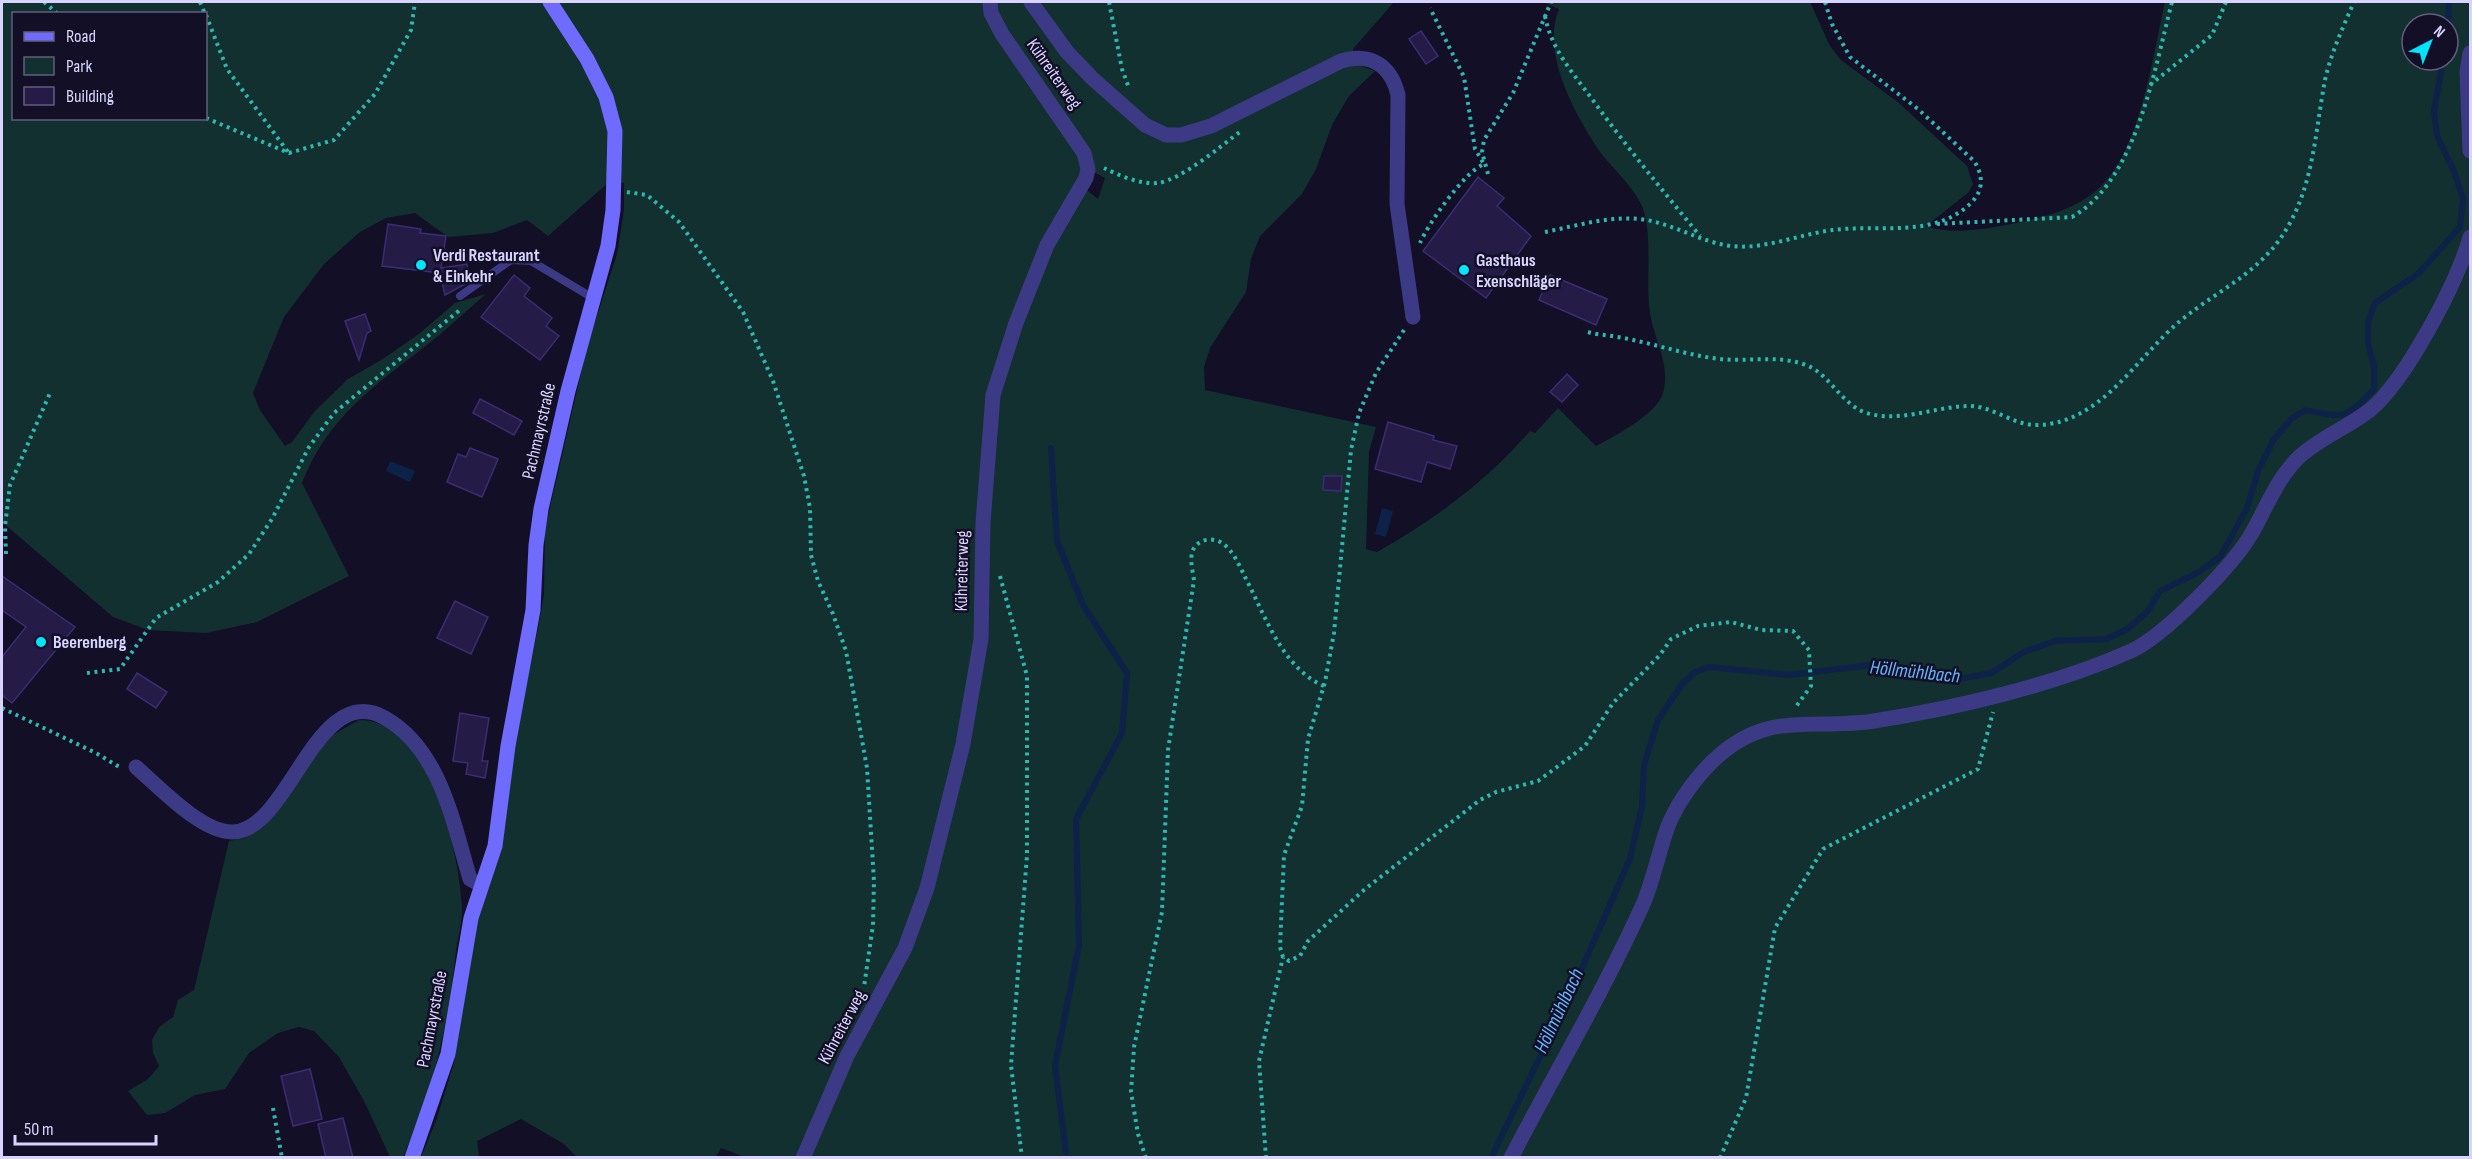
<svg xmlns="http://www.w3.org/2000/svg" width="2472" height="1159" font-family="'Sofia Sans Condensed',sans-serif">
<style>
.green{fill:#12302f;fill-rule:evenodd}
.water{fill:#0c2248}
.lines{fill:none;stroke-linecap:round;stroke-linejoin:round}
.stream{stroke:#0c2248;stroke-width:6}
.building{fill:#241b47;stroke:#3b2d73;stroke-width:1.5}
.path{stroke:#2fb8b0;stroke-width:4;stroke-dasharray:3 4.5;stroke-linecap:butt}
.lane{stroke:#3d3a85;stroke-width:8}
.street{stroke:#3d3a85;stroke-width:15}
.secondary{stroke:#6f6bff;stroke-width:15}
.poi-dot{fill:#00e5ff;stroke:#130f26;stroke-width:2}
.labels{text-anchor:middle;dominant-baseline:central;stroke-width:5;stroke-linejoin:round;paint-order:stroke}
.street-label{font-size:18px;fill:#d9d4ff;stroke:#130f26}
.poi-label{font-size:18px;font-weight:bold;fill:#d9d4ff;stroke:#130f26;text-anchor:start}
.water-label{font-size:20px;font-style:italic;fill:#62b6ff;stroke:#130f26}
</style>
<rect width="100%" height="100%" fill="#130f26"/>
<path class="green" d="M2 2H1394L1353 49 1355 64 1375 71 1349 96 1332 125 1316 169 1302 194 1260 236 1251 259 1246 292 1210 348 1204 367 1205 390 1376 427 1369 452 1366 549 1377 552C1434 520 1487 481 1530 431L1535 433 1558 408 1596 446C1615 436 1657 414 1663 393 1671 364 1654 341 1650 313 1645 282 1654 231 1641 204 1630 182 1609 166 1596 146 1573 110 1541 52 1559 9L1543 2H1810L1830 46 1841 60 1899 103 1967 166 1973 184 1969 192 1926 226C1951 235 1985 229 2011 224 2043 218 2079 209 2102 185 2141 147 2153 54 2165 2H2470V1157L747 1158 721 1148 716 1157 578 1158 564 1144 521 1119 477 1141 479 1157H421L436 1121 454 1063 476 926 540 618 544 594 545 529 587 347 617 254 624 210V183L609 182 548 236 527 220 493 233 448 237 415 213 386 218 360 232 324 264 284 317 253 393 260 410 285 446 292 442 314 412 348 379 383 359 420 333 455 303 486 294C466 311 447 329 427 345 373 387 328 417 302 483L349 576 257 622 206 633 148 630 113 617 2 522ZM14 14H206V118H14ZM2412 24H2448V60H2412ZM1082 166 1105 178 1098 199 1078 183Z
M359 720C392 720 416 749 429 777 447 817 460 865 462 909 462 923 458 937 456 950 449 1022 433 1092 403 1157H390L364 1101 339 1057 314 1031 299 1027 278 1033 249 1053 225 1089 195 1095 165 1113 147 1115 128 1091 148 1079 159 1066 153 1053 152 1040 159 1027 173 1017 178 1000 194 990 229 841 244 838 257 830 329 737Z"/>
<path class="water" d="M390 461 415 471 410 482 386 471Z
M1382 508 1393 511 1386 537 1375 534Z"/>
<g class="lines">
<path class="stream" d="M2448 24 2449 2
M1051 448 1057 541 1083 605 1127 673 1122 733 1076 819 1079 945 1055 1066 1066 1152
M1491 1158 1572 991 1630 859 1642 806 1644 765 1658 720 1682 684 1695 672 1709 667 1789 675 1871 665 1933 678 1959 679 1991 673 2024 652 2055 641 2106 639 2126 630 2147 612 2160 591 2197 573 2220 557 2247 508 2258 471 2274 439 2291 419 2305 410C2345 418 2345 420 2374 389V366L2368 343V322L2375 303 2419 273 2460 227 2463 198 2453 169 2437 136 2434 111 2443 60"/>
</g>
<path class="building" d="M1421 31 1438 56 1426 64 1409 39Z
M1478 177 1504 198 1497 206 1531 236 1486 298 1423 251Z
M388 224 421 229 420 233 446 236 441 268 467 264 469 282 445 295 440 273 382 266Z
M514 275 530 288 524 296 552 318 546 326 559 336 540 360 481 317Z
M1550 275 1607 299 1596 325 1539 300Z
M365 314 371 331 367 333 359 360 345 321Z
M1567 374 1578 385 1562 402 1550 392Z
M480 399 522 421 514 435 473 413Z
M1388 422 1434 436 1433 440 1457 446 1450 469 1427 462 1421 482 1375 469Z
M470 448 498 459 482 497 447 482 458 454 466 457Z
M1324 476H1342L1341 491 1323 490Z
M2 576 75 627 12 703 2 695V657L26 627 2 610Z
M455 601 488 617 471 654 437 638Z
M137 673 167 692 156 708 127 689Z
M460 713 489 718 482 761H488L485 778 466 774 468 763 453 761Z
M310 1069 322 1119 293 1126 281 1076Z
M343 1118 353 1158H326L318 1124Z"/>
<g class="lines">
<path class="path" d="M44 2 58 14
M200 2 205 14
M1109 2 1122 69 1129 88
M206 15 227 69 288 152
M1545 16C1551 49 1573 73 1592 99 1626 146 1663 191 1700 236
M2150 85 2212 35 2226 2
M206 118 289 153 334 140 375 94 411 30 415 2
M1104 168C1118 175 1141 185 1158 183 1181 180 1221 146 1241 131
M1488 174 1482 152 1484 140 1513 93 1551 2
M627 192 647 195 679 222 743 312 773 381 804 476 810 508 811 555 818 581 833 614 846 651 867 768 874 881 873 925 864 987
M1937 224 2072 217C2137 180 2154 70 2172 2
M1545 232C1576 226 1607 216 1639 219 1671 222 1699 242 1731 246 1764 250 1800 234 1833 230 1880 224 1935 239 1972 202 1984 189 1983 175 1974 161L1918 109 1850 57 1832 24 1825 2
M1420 243C1428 224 1465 171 1484 164L1475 149 1464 77 1430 8
M1404 330 1376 373 1359 413 1351 450 1334 633 1325 682 1308 739 1302 806 1284 855 1280 947 1283 957 1289 961 1300 956 1308 941 1365 889 1480 800 1496 792 1538 781 1585 746 1613 703 1660 655 1671 639 1698 626 1731 622 1761 630 1793 631 1809 650 1811 686 1795 708
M1588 332C1598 335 1608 335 1618 337 1653 343 1685 355 1720 359 1747 362 1777 355 1803 364 1828 371 1839 402 1864 412 1896 424 1934 407 1967 406 1992 405 2012 425 2036 425 2100 425 2137 357 2180 321 2222 287 2265 271 2291 221 2314 178 2316 127 2325 80 2331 53 2343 27 2354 2
M6 554 5 526 10 485 50 393
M1000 576 1027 676V855L1011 1065 1022 1158
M87 673 120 669 156 618 218 582 249 554 272 519 309 447 334 413 461 309
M2 708 96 753 121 768
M273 1108 282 1158
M1146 1158 1138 1134 1131 1092 1134 1047 1162 912 1168 750 1194 580C1193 573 1190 561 1192 553 1195 540 1211 536 1222 543 1233 550 1239 565 1245 577 1265 615 1282 668 1324 686
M1266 1158 1259 1061 1283 957
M1720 1158 1746 1098 1775 928 1823 849 1978 769 1993 712"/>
<path class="lane" d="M460 296 511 260 531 261 593 298"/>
<path class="street" d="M1031 2 1067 52 1092 78 1145 125 1166 135H1181L1211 126 1341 61C1370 52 1391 65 1398 95L1397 204 1413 317
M2470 53 2467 72 2470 151
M136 767C159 787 202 833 233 832 290 830 316 679 385 718 440 749 453 822 470 879L481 885
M803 1158 847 1056 905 948 927 888 963 744 981 639 983 523 993 395 1016 323 1047 245 1086 178 1088 169 1084 153 1002 34 991 13 990 2
M1511 1158C1555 1073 1605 989 1644 902 1654 877 1659 851 1668 826 1679 799 1701 770 1723 752 1773 711 1816 730 1874 721 1956 708 2055 685 2131 651 2164 636 2235 564 2253 531 2267 506 2277 479 2298 458 2319 438 2347 428 2370 410 2406 380 2457 283 2470 237"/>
<path class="secondary" d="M412 1158 448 1054 471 918 495 846 508 746 533 610 536 545 541 509 568 391 608 246 613 210 615 131 606 97 587 59 550 2"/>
</g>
<g class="poi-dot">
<circle cx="421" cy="265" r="6"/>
<circle cx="1464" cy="270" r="6"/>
<circle cx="41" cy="642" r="6"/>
</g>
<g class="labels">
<g class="street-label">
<text transform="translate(1054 74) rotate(55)">Kühreiterweg</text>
<text transform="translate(539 431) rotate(-77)">Pachmayrstraße</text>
<text transform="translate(962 571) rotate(-89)">Kühreiterweg</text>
<text transform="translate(432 1019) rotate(-79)">Pachmayrstraße</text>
<text transform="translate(842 1027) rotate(-62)">Kühreiterweg</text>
</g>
<g class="poi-label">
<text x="433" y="255">Verdi Restaurant<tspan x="433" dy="21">&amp; Einkehr</tspan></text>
<text x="1476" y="260">Gasthaus<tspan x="1476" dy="21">Exenschläger</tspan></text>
<text x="53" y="642">Beerenberg</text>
</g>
<g class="water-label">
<text transform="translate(1915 672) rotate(6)">Höllmühlbach</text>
<text transform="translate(1559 1011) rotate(-65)">Höllmühlbach</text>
</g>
</g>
<rect width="2472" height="1159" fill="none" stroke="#d9d4ff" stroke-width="6"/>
<rect x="12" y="12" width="195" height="108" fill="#130f26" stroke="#625e7d" stroke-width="1.5"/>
<rect x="24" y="32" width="30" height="9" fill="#6f6bff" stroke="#625e7d" stroke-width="1.5"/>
<text x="66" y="42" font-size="18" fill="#d9d4ff">Road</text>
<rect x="24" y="57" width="30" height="18" fill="#12302f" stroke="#625e7d" stroke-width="1.5"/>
<text x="66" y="72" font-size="18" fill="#d9d4ff">Park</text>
<rect x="24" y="87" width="30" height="18" fill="#241b47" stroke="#625e7d" stroke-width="1.5"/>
<text x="66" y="102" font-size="18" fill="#d9d4ff">Building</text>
<g transform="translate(2430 42) rotate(42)"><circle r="28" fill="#130f26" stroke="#625e7d" stroke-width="1.5"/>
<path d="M0-4.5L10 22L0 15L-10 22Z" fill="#00e5ff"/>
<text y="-9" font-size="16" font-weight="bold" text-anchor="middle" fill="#d9d4ff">N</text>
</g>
<path d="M15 1135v9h141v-9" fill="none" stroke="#d9d4ff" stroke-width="3"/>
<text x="24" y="1135" font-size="18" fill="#d9d4ff" stroke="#130f26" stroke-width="4.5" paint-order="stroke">50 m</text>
</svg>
